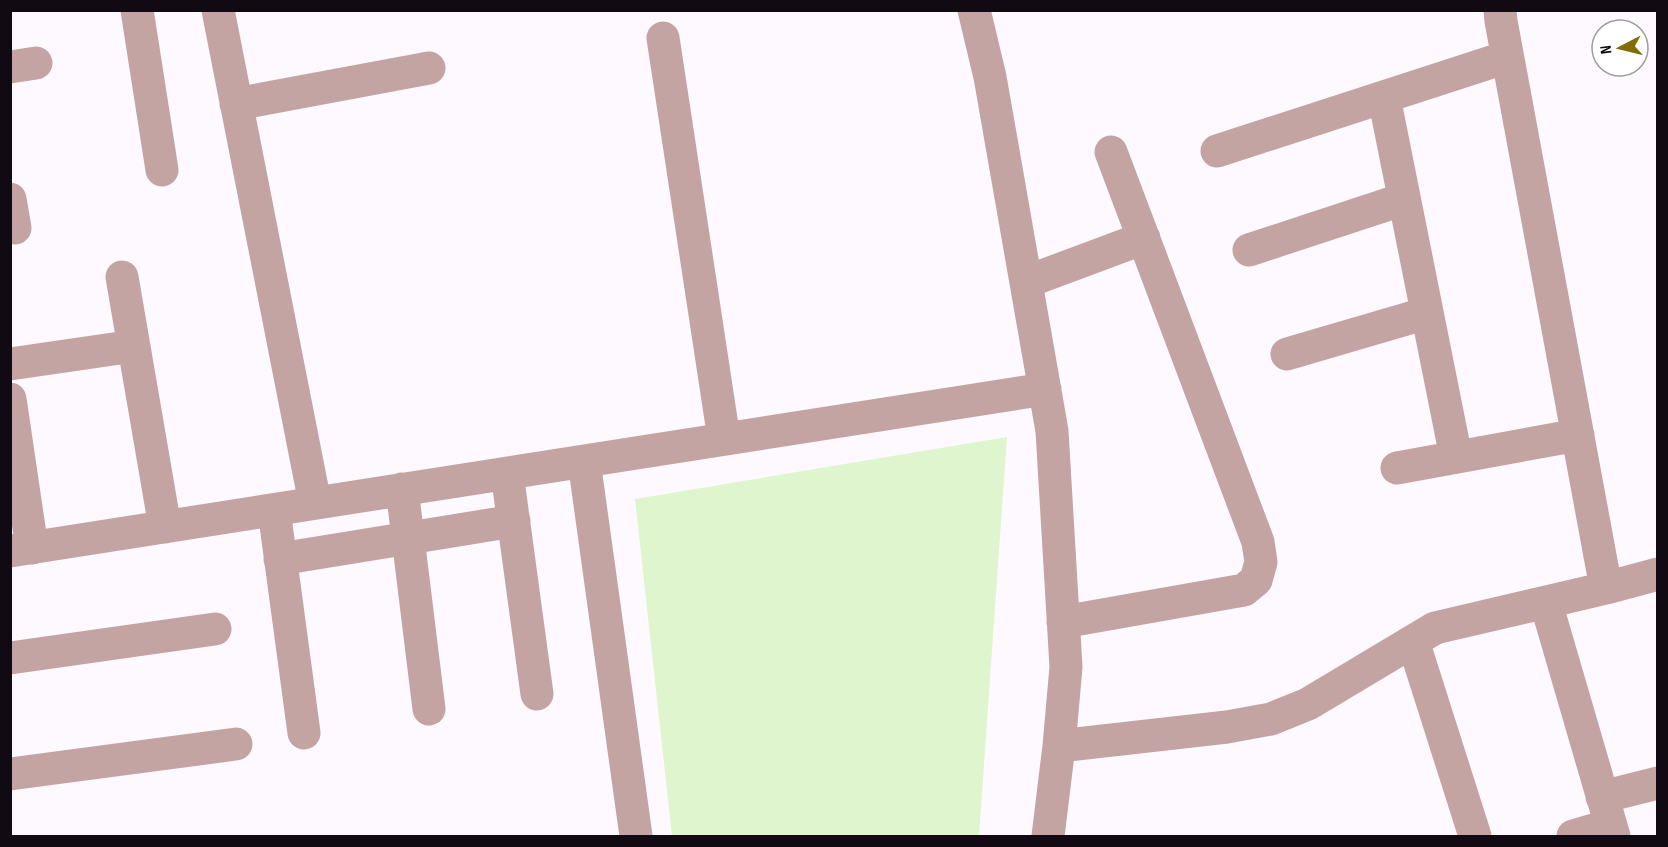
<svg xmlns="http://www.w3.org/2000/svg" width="1668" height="847" font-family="'Sofia Sans Condensed',sans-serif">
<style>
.park{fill:#dff5cd}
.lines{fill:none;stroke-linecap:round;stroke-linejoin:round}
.minor{stroke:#c4a3a3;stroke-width:33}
</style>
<rect width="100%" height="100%" fill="#fef9ff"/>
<path class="park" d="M1007 437 979 836H672L635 499Z"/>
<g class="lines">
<path class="minor" d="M137 10 162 170
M218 10 315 503
M974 10 990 77 1052 431 1066 667 1059 746 1048 836
M1500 10 1501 21 1606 588
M663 38 724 439
M10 67 36 63
M1384 97 1456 457
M236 104 429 68
M1217 151 1507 57
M10 199 15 228
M1249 250 1404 199
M122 277 165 527
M1026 282 1144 238
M1287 354 1427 313
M10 364 134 346
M10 399 32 548
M584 461 636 836
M1397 468 1578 435
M507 473 537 694
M402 489 429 709
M274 510 304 733
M10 551 1045 389
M280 559 514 521
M1546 603 1614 836
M1063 622 1244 590 1256 580 1261 562 1258 542 1111 152
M1413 641 1475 836
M10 658 215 629
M1059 746 1227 727 1271 719 1308 704 1435 628 1606 588 1658 574
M10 774 236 744
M1602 797 1658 783
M1573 836 1610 825"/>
</g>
<rect width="1668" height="847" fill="none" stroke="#110a13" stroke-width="24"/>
<g transform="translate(1620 48) rotate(263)"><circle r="28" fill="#ffffff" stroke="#a09da1" stroke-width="1.5"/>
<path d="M0-4.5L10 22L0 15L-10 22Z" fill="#826c08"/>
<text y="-9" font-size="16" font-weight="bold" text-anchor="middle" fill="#110a13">N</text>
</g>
</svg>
